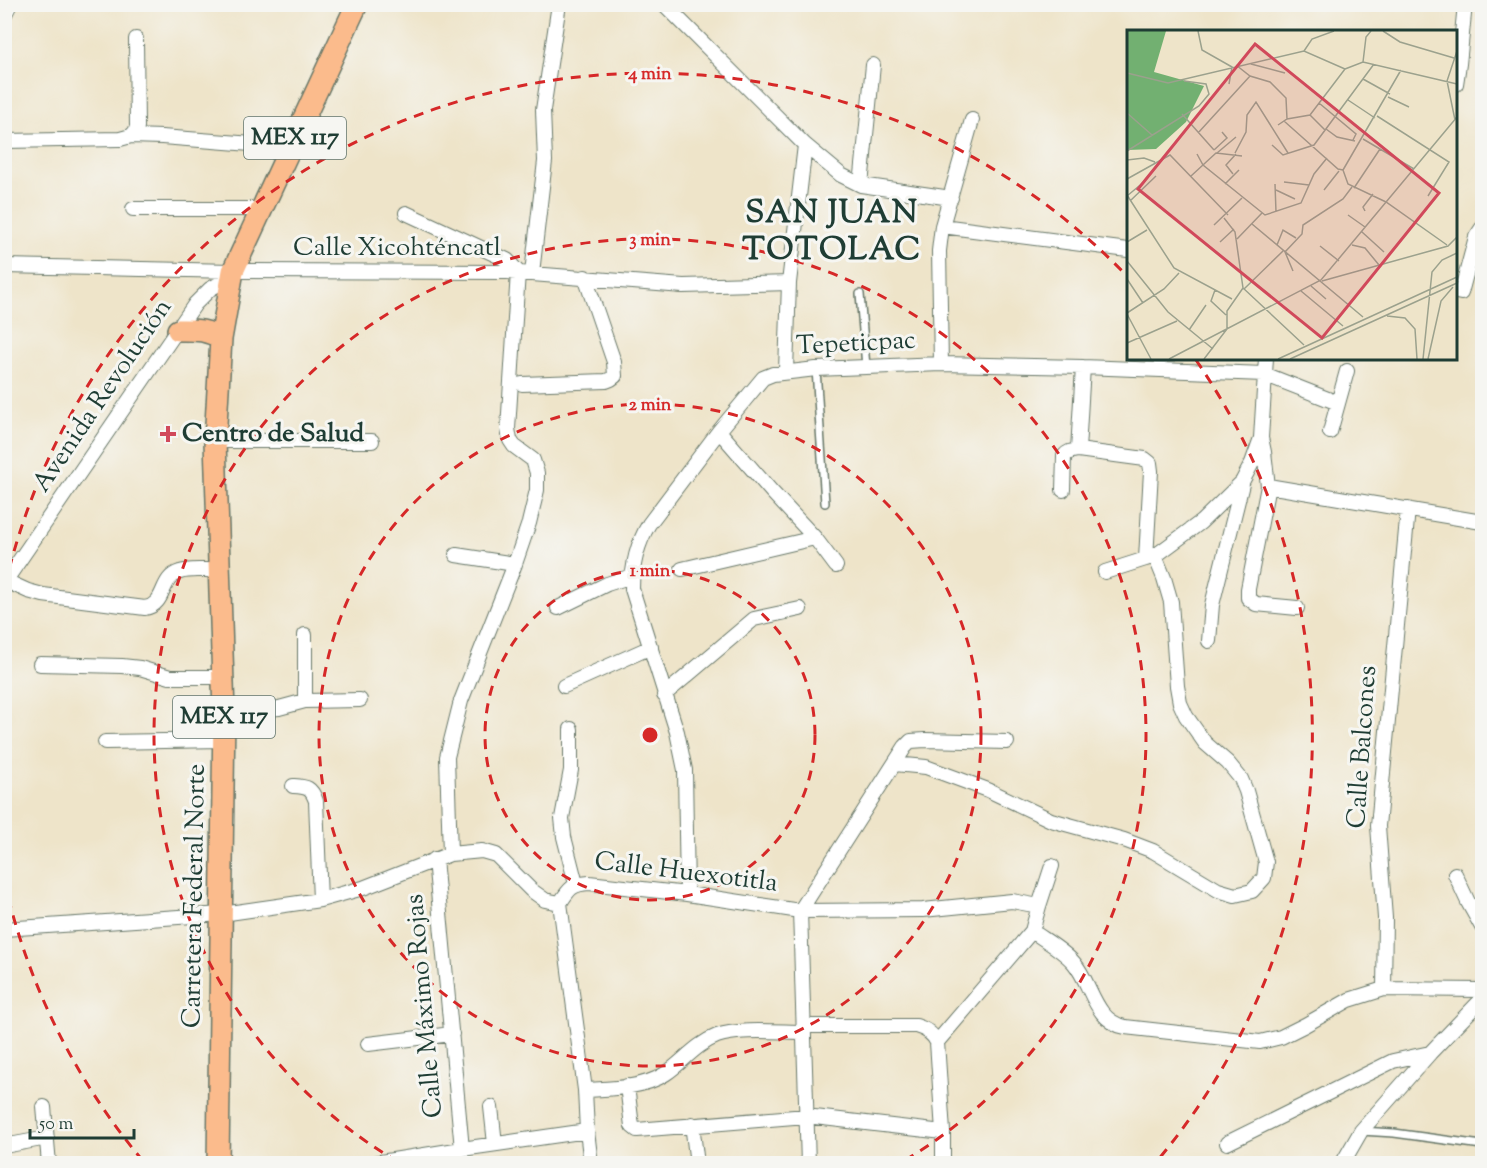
<svg xmlns="http://www.w3.org/2000/svg" width="1487" height="1168" font-family="'Sorts Mill Goudy',serif">
<style>
.lines{fill:none;stroke-linecap:round;stroke-linejoin:round}
.lane-casing{stroke:#677768;stroke-width:10}
.street-casing{stroke:#677768;stroke-width:16}
.primary-casing{stroke:#677768;stroke-width:24}
.lane{stroke:#fff;stroke-width:7}
.street{stroke:#fff;stroke-width:14}
.primary{stroke:#fbbb8c;stroke-width:21}
.ring{fill:none;stroke:#d62828;stroke-width:3;stroke-dasharray:10 8}
.poi-dot{fill:#d1495b;stroke:#f6f6f2;stroke-width:2}
.labels{text-anchor:middle;dominant-baseline:central;stroke-width:6;stroke-linejoin:round;paint-order:stroke}
.shield{fill:#f6f6f2;stroke:#60746d;stroke-width:1.5}
.shield-label{font-size:24px;font-weight:bold;fill:#1f3d34}
.street-label{font-size:26px;fill:#1f3d34;stroke:#f6f6f2}
.poi-label{font-size:26px;font-weight:bold;fill:#1f3d34;stroke:#f6f6f2;text-anchor:start}
.district-label{font-size:32px;font-weight:bold;letter-spacing:1.5px;fill:#1f3d34;stroke:#f6f6f2}
.inset-road{fill:none;stroke:#9ba18d;stroke-width:1.5}
.view{fill:#d1495b;fill-opacity:0.15;stroke:#d1495b;stroke-width:3}
.inset-edge{fill:none;stroke:#1f3d34;stroke-width:3}
.centre{fill:#d62828;stroke:#f6f6f2;stroke-width:3}
.ring-label{font-size:18px;text-anchor:middle;font-weight:bold;fill:#d62828;stroke:#f6f6f2;stroke-width:6;stroke-linejoin:round;paint-order:stroke}
</style>
<rect width="100%" height="100%" fill="#f6f6f2"/>
<filter id="ink" filterUnits="userSpaceOnUse"><feTurbulence type="fractalNoise" baseFrequency=".0167" numOctaves="2"/><feDisplacementMap in="SourceGraphic" scale="12" xChannelSelector="R" yChannelSelector="G"/><feConvolveMatrix kernelMatrix="1 2 1 2 8 2 1 2 1" color-interpolation-filters="sRGB"/></filter>
<filter id="wash" filterUnits="userSpaceOnUse"><feTurbulence type="fractalNoise" baseFrequency=".008" numOctaves="4" result="noise"/><feDisplacementMap in="SourceGraphic" scale="24" xChannelSelector="R" yChannelSelector="G"/><feGaussianBlur stdDeviation="1.35" result="paint"/><feColorMatrix in="noise" values="0 0 0 0 0 0 0 0 0 0 0 0 0 0 0 0 0 1.4 0 .05"/><feComposite in="paint" operator="in"/></filter>
<g filter="url(#wash)">
<rect width="100%" height="100%" fill="#eee4c9"/>
</g>
<g filter="url(#ink)">
<g class="lines">
<defs>
<path id="lane" d="M860 294 866 367
M816 369 825 503
M1361 1131 1394 1133 1482 1145"/>
<path id="street" d="M664 4 805 145 841 175 861 185 951 198
M4 16 10 4
M1456 84 1459 64 1465 4
M131 136 135 132 137 127 136 39
M4 141 120 139 131 136 162 137 290 147
M861 185 873 65
M133 209H261
M406 213 507 260 518 272 508 429 510 440 514 446 533 460 537 473V490L529 523 515 564 461 701 447 757 450 854
M942 226 1128 250
M4 266 233 271 507 272 683 286 789 283
M532 273 545 161 543 110 559 4
M1456 292 1461 293 1476 237 1482 228
M941 364 939 251 942 226 972 120
M786 371 789 283 805 145
M522 384 606 381 611 379 615 376 614 362 585 277
M719 431 772 492 815 538 836 566
M1330 432 1347 371
M1261 438 1264 452 1268 486 1248 589V598L1256 604 1297 608
M215 441H372
M1078 450 1083 367
M1268 486 1482 522
M1063 490 1064 456C1068 451 1072 451 1078 450L1145 459 1150 463 1151 471 1146 559
M456 555 515 564
M682 569 815 538
M1105 572 1155 556 1201 522 1242 482 1252 463 1261 438 1266 358
M6 581 28 591 43 595 145 608C167 604 159 578 180 572 190 568 208 571 219 570
M4 583 195 304 210 289 231 277
M558 608 607 584 632 576
M1209 641 1212 605 1242 484
M40 664 122 666 140 668 170 677H223
M564 686 651 647
M664 695 754 619 800 609
M305 701V635
M224 713 279 708 305 701 360 700
M571 729V770L562 818 564 837 576 884
M105 742 224 740
M895 764 926 767 988 790 1051 820 1124 840 1153 851 1218 890 1235 895 1252 891 1264 878 1266 862 1246 791 1241 779 1228 763 1205 743 1186 716 1180 703 1177 686 1171 602 1164 578 1155 556
M293 786C307 787 311 787 316 801L320 900
M435 859 462 1149
M1455 874 1468 902 1482 927
M687 894 685 770 677 732 632 589C632 566 637 544 649 524L719 431 763 378 773 374 816 369 941 364 1083 367 1264 374 1338 403
M560 903C569 889 572 884 589 883L687 894 800 911 923 910 1012 901 1039 906
M560 903 585 1090 587 1131 591 1164
M4 929 222 914 320 900 363 888 450 854 482 851 496 855 531 890 545 900 560 903
M1032 931C1046 941 1063 950 1074 963 1092 984 1094 1021 1125 1027L1260 1042 1281 1037 1305 1025 1349 1000 1384 989 1482 990
M1384 989 1385 918 1378 826 1408 509
M804 1026H916C926 1029 932 1033 937 1042
M368 1044 452 1034
M627 1086 632 1126 637 1130 806 1116 943 1132
M585 1090C609 1089 644 1088 665 1074 683 1062 696 1044 717 1036 738 1028 780 1032 804 1032
M44 1107 49 1164
M491 1107 495 1144
M692 1124 697 1164
M1227 1143 1393 1061 1430 1053
M4 1146 47 1138
M368 1164 462 1149 587 1131
M808 1164 800 911 905 747 911 741 925 740 1007 742
M943 1164V1132L937 1042 1032 931 1039 906 1052 866
M1342 1164 1361 1131 1430 1053 1482 999"/>
<path id="primary" d="M178 330C195 330 207 329 221 339
M218 1164 224 713 215 441 221 339 233 271 357 4"/>
</defs>
<use href="#lane" class="lane-casing"/>
<use href="#street" class="street-casing"/>
<use href="#primary" class="primary-casing"/>
<use href="#lane" class="lane"/>
<use href="#street" class="street"/>
<use href="#primary" class="primary"/>
</g>
</g>
<g class="ring">
<circle cx="650" cy="735" r="165"/>
<circle cx="650" cy="735" r="331"/>
<path d="M398 1162A496 496 0 1 1 902 1162"/>
<path d="M143 1161A662 662 0 0 1 5 884M5 586A662 662 0 0 1 1126 275M1196 360A662 662 0 0 1 1157 1161"/>
</g>
<path class="poi-dot" d="M165 425h6v6h6v6h-6v6h-6v-6h-6v-6h6z"/>
<g class="labels">
<g class="shield">
<rect x="244" y="117" width="102" height="42" rx="4.5"/>
<rect x="173" y="696" width="102" height="42" rx="4.5"/>
</g>
<g class="shield-label">
<text x="295" y="138">MEX 117</text>
<text x="224" y="717">MEX 117</text>
</g>
<g class="street-label">
<text x="397" y="248">Calle Xicohténcatl</text>
<text transform="translate(856 344) rotate(-3)">Tepeticpac</text>
<text transform="translate(103 396) rotate(-56)">Avenida Revolución</text>
<text transform="translate(1363 747) rotate(-86)">Calle Balcones</text>
<text transform="translate(686 873) rotate(7)">Calle Huexotitla</text>
<text transform="translate(195 896) rotate(-89)">Carretera Federal Norte</text>
<text transform="translate(425 1006) rotate(-95)">Calle Máximo Rojas</text>
</g>
<g class="poi-label">
<text x="182" y="434">Centro de Salud</text>
</g>
<g class="district-label">
<text x="832" y="214">SAN JUAN<tspan x="832" dy="37">TOTOLAC</tspan></text>
</g>
</g>
<g transform="translate(1127 30)">
<rect width="330" height="330" fill="#eee4c9"/>
<path d="M0 1H39L27 42 77 56 59 92 29 119 0 120Z" fill="#72b071"/>
<path class="inset-road" d="M71 1 75 20 105 37 102 54M256 1 273 12 327 28M177 21 185 9 207 1M236 32 239 7 244 1M124 34 158 43M109 35 123 46 143 52 159 68 160 89M218 39 236 32 330 54M0 43 41 53 177 21 218 39M236 49 263 64M261 67 282 77M221 70 248 88M192 73 229 104 226 110M0 83 25 105M55 84 87 120M183 85 198 100M250 86 322 132 301 166M328 90 320 51 330 21M157 91 211 139 216 140M151 95 160 89 183 85 218 39M199 99 210 107 228 111M71 103 123 46M236 109 287 139M145 115 156 125 187 115 247 34M87 120 100 108 95 102M0 121 72 76 82 64 79 54 57 51M90 123 109 107M108 123 119 102 120 85 129 72 161 123M70 124 76 135 138 185 174 173 187 144 200 128M0 130 17 128 28 132M216 140 221 154 259 172 320 215M216 140 274 40M106 144 99 135 109 124M64 146 89 123 115 126M0 149 43 125 101 185M157 152 182 155M98 154 112 140M148 154 149 182M227 158 253 119M149 160 168 169M197 160 212 141M0 165 47 238 105 269M0 166 18 151M3 171 29 146M238 181 236 177 246 164M221 185 238 197M97 188 108 202 116 258 177 315M125 194 236 287M87 195 115 168M235 202 257 222M110 209 135 183M0 212 20 200M93 212 107 199M150 215 156 200 169 208M225 215 238 218 252 235M193 216 212 231M0 231 41 282 86 319M166 241 158 222 175 204 176 195 216 169 225 157M0 249 16 273M195 251 321 216 330 207M184 256 199 269M117 259 156 221M88 260 84 271 99 285M174 261 216 296M0 283 37 259 52 243M0 284 24 329M260 286 278 288 288 299 290 329M62 300 79 275M0 313 50 291M42 329 194 250 330 87M77 329 100 299V281L116 258M151 329 330 247M163 329 330 253M296 329 305 242 315 230 330 223M301 329 314 271 326 257"/>
<path class="view" d="M128 14 312 163 195 308 11 159Z"/>
<rect width="330" height="330" class="inset-edge"/>
</g>
<circle cx="650" cy="735" r="9" class="centre"/>
<g class="ring-label">
<text x="650" y="79">4 min</text>
<text x="650" y="245">3 min</text>
<text x="650" y="410">2 min</text>
<text x="650" y="576">1 min</text>
</g>
<rect width="1487" height="1168" fill="none" stroke="#f6f6f2" stroke-width="24"/>
<path d="M30 1129v9h104v-9" fill="none" stroke="#1f3d34" stroke-width="3"/>
<text x="39" y="1129" font-size="18" fill="#1f3d34" stroke="#f6f6f2" stroke-width="4.5" paint-order="stroke">50 m</text>
</svg>
